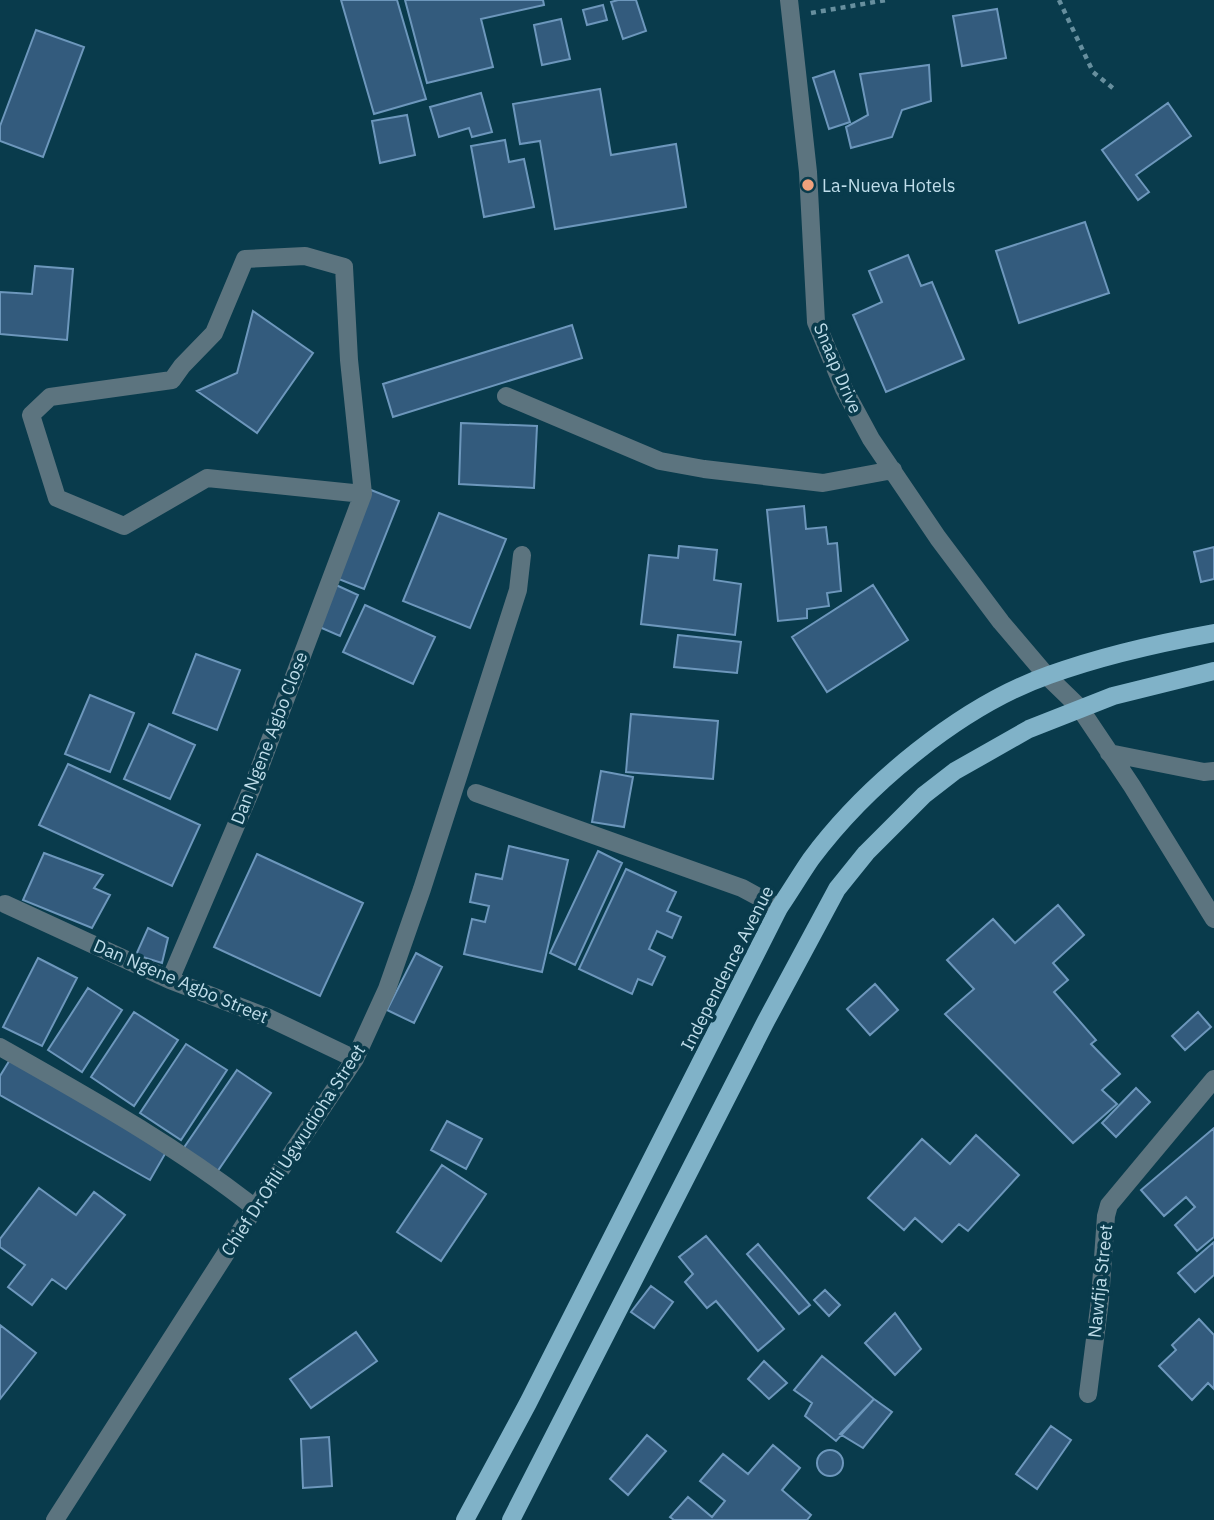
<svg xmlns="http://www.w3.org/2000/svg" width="1214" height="1520" font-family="'IBM Plex Sans',sans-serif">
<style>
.building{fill:#335b7d;stroke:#6d97bc;stroke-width:2}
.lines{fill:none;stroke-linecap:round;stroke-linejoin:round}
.path{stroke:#678f9e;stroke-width:4.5;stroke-dasharray:5 5;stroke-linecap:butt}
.minor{stroke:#5c747f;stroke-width:18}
.major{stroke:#80b2c8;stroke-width:18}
.poi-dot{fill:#f1a17c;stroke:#093b4c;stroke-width:2.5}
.labels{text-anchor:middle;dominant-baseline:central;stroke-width:7;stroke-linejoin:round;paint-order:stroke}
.poi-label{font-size:18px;fill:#bfddea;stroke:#093b4c;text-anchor:start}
.street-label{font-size:18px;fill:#bfddea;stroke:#093b4c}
</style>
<rect width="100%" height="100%" fill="#093b4c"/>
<path class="building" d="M341 0H397L426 99 374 114Z
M405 0H543L544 5 481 19 493 67 427 83Z
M618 0H636L646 31 623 39 611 2Z
M603 5 607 20 587 25 583 10Z
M997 9 1006 58 962 66 953 16Z
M561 19 570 59 542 65 534 25Z
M36 30 84 47 43 157 0 141V126Z
M929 65 931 101 902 110 892 137 851 148 846 127 868 115 860 74Z
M834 71 850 122 829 129 813 78Z
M600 89 611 155 676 144 686 207 555 229 540 141 520 144 513 104Z
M481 93 492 132 472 137 469 128 439 137 430 107Z
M1168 103 1191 136 1136 175 1149 192 1138 200 1102 150Z
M407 115 415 155 380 163 372 121Z
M505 140 509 162 524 159 534 207 484 217 471 146Z
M1085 222 1109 293 1019 323 996 251Z
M908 255 921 286 932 282 964 359 886 392 853 315 882 302 869 271Z
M35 266 73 269 67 340 0 334V292L32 294Z
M253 311 313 353 257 433 197 391 237 373Z
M572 325 582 358 393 417 383 384Z
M461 423 537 426 534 488 459 484Z
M371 490 399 501 364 589 336 578Z
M804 506 806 529 826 527 828 544 837 543 841 591 827 593 829 606 807 609V618L778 621 767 510Z
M439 513 506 539 470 628 403 601Z
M679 546 717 550 714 580 741 584 735 635 641 624 649 555 678 558Z
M1214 547V579L1201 582 1194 552Z
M336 585 358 595 340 636 317 626Z
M873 585 908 640 827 692 792 637Z
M365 605 435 637 413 684 343 652Z
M678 635 741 642 737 673 674 667Z
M196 654 240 670 217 730 173 713Z
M90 695 134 713 110 772 65 754Z
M631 714 718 721 713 779 626 772Z
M149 724 195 745 170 799 124 779Z
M68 764 200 825 172 886 39 825Z
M601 771 633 777 624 827 592 822Z
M509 846 568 860 542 972 464 954 472 919 485 922 489 906 470 902 476 874 502 879Z
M598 851 622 863 575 965 550 953Z
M44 853 103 875 94 888 110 895 92 928 23 900Z
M257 854 363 903 320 996 214 947Z
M626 869 676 892 667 911 681 917 672 938 657 931 649 949 665 957 652 985 638 979 632 994 579 969Z
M1058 905 1084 935 1053 963 1068 980 1054 992 1096 1040 1091 1044 1120 1074 1102 1090 1117 1104 1073 1143 945 1014 974 989 947 960 993 919 1015 943Z
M148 928 168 938 162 963 136 955Z
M416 953 442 967 414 1023 387 1010Z
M38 958 77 978 42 1046 3 1027Z
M875 984 898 1010 870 1035 847 1009Z
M88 988 122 1010 82 1072 48 1050Z
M134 1012 178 1040 134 1106 91 1077Z
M1198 1012 1211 1027 1185 1050 1172 1036Z
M186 1044 227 1070 181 1140 140 1113Z
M11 1058 169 1147 150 1180 0 1095V1076Z
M237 1070 271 1093 217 1172 183 1149Z
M1136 1088 1150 1102 1116 1137 1102 1123Z
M447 1121 482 1139 466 1169 431 1150Z
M1214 1128V1237L1197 1251 1175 1225 1195 1207 1186 1197 1164 1216 1141 1190Z
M976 1135 1019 1175 968 1231 959 1224 942 1242 915 1218 904 1230 868 1198 922 1139 950 1164Z
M442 1165 486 1194 441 1261 397 1232Z
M39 1188 76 1215 94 1192 125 1215 66 1289 52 1279 32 1305 8 1287 25 1265 0 1247V1239Z
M706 1236 784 1329 758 1351 716 1301 707 1308 685 1282 693 1274 679 1257Z
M1214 1242V1275L1195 1292 1178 1273Z
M758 1244 810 1305 799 1314 747 1254Z
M651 1286 673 1302 654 1328 631 1312Z
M825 1290 840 1305 829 1316 814 1300Z
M895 1313 921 1349 895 1375 865 1343Z
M1199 1319 1214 1335V1389L1208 1383 1192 1400 1159 1366 1176 1350 1172 1345Z
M0 1325 36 1353 0 1399Z
M356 1332 377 1361 311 1408 290 1379Z
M822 1356 874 1399 836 1441 805 1416 812 1403 794 1390Z
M764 1361 787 1383 769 1399 748 1379Z
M874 1399 892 1412 863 1448 840 1434Z
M1051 1426 1071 1440 1037 1489 1016 1474Z
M647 1435 666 1451 628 1495 610 1479Z
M329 1437 332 1486 303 1488 301 1439Z
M773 1445 800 1468 782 1490 811 1515 807 1520H674L670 1517 688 1497 712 1517 725 1501 700 1481 723 1454 748 1474Z
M817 1463a13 13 0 1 1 26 0a13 13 0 1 1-26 0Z"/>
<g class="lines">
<path class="path" d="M1059 0 1093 72 1114 89
M811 13 886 0"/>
<path class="minor" d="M789 0 808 172 816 322 844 389 871 439 938 538 1001 622 1047 676 1079 707 1132 786 1214 919
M506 396 660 461 704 469 823 483 893 470
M1109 753 1204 772 1214 771
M476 793 742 888 779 908
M5 904 170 980 269 1018 355 1059
M170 980 252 788 363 494 349 360 344 267 305 256 245 259 214 333 182 366 172 380 50 397 31 415 57 498 124 526 207 478 363 494
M0 1047C88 1097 175 1145 255 1208
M1088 1394 1100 1300 1106 1216 1109 1205 1214 1079
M55 1520 255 1208 355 1059 387 989 422 889 518 590 522 555"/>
<path class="major" d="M465 1520 528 1403 779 908C790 892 800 875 811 859 866 785 961 706 1049 675 1101 656 1159 643 1214 633
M511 1520 766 1021 837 889 866 853 924 795 955 771 1029 729 1113 696 1214 671"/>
</g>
<circle class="poi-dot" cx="808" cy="185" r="7"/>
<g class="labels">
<g class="poi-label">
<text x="822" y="185">La-Nueva Hotels</text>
</g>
<g class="street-label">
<text transform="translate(838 368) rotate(67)">Snaap Drive</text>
<text transform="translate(269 738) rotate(-69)">Dan Ngene Agbo Close</text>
<text transform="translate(727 968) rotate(-63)">Independence Avenue</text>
<text transform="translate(181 981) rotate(23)">Dan Ngene Agbo Street</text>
<text transform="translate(293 1150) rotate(-57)">Chief Dr.Ofili Ugwudioha Street</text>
<text transform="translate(1100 1281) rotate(-84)">Nawfija Street</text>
</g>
</g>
</svg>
